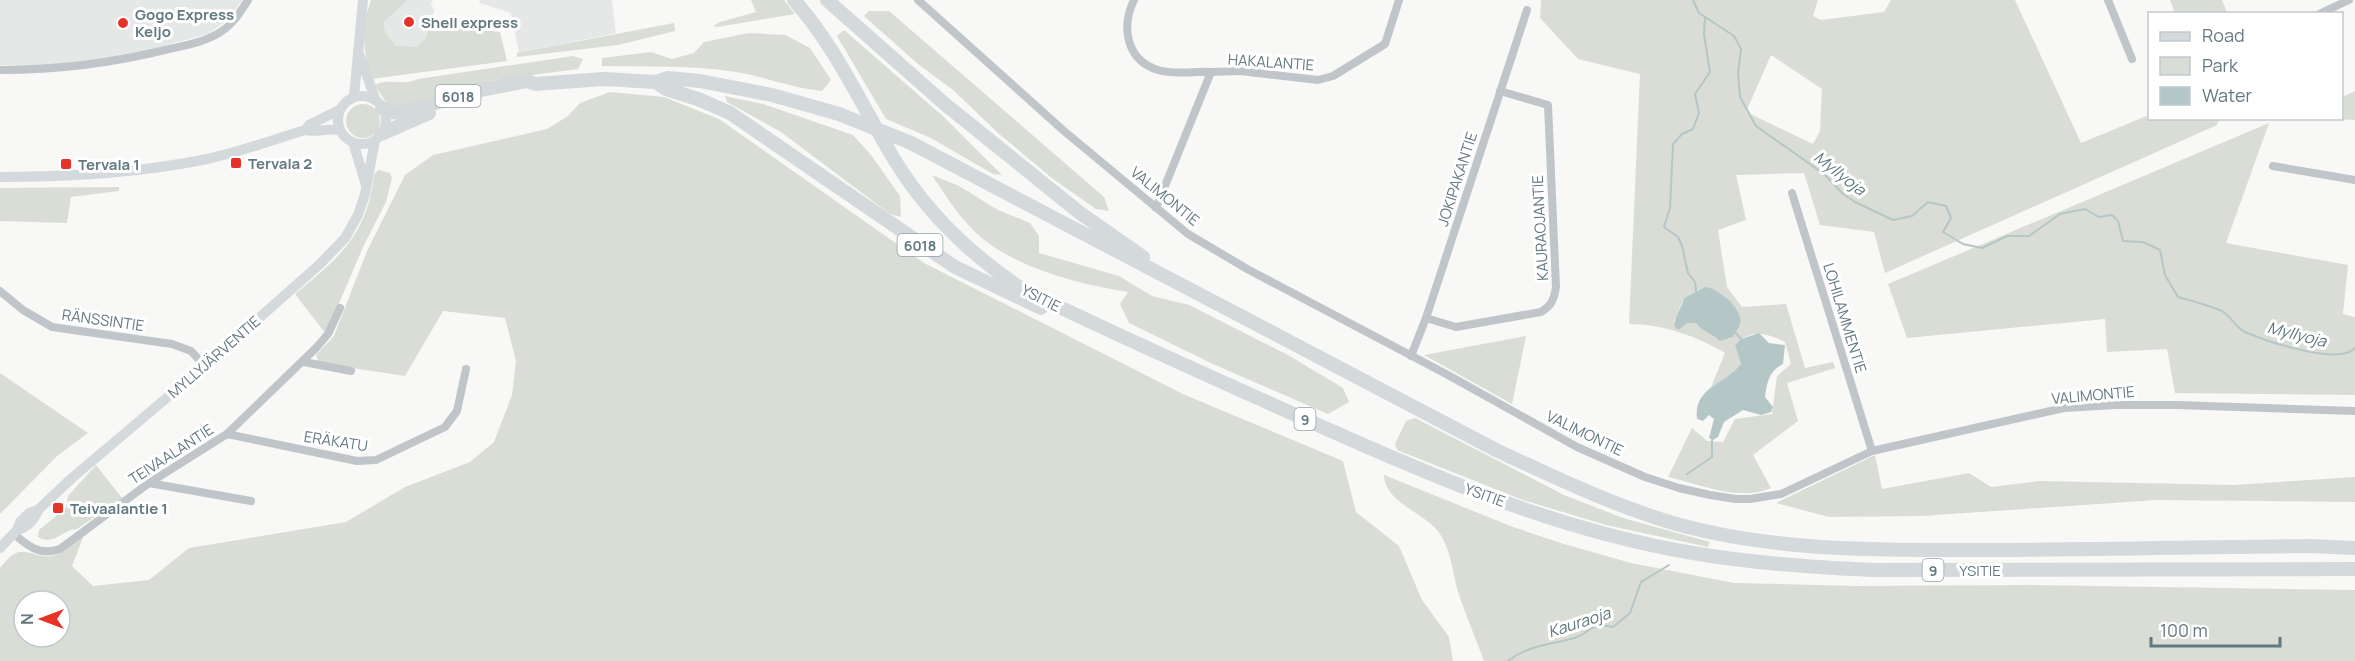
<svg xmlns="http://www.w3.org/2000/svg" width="2355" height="661" font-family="Manrope,sans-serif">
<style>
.built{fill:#e6e8e7}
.green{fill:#d9ddd5;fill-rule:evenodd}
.water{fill:#b5c6c7}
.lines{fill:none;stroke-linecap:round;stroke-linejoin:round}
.stream{stroke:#b5c6c7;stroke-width:2}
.street{stroke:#bfc5c8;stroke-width:8}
.secondary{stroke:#d4d9dc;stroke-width:10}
.highway{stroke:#d4d9dc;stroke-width:14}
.poi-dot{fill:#e63328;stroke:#fff;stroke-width:2}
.labels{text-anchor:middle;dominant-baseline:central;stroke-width:6;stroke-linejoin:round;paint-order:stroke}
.shield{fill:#fff;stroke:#92a1a7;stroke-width:1.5}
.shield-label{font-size:14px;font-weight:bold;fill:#637981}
.poi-label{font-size:15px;font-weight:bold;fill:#637981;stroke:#fff;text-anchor:start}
.street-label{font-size:15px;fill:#637981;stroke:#fff}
.water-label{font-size:16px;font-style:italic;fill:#5e787c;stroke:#fff}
</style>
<rect width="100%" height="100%" fill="#f8f8f6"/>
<path class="built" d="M0 0H242L229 19 208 34 136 53 89 61 37 66 0 65Z
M408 0H433L431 4 434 11 432 25 426 38 416 47 407 48 396 46 390 40 385 32 384 22Z
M479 0H612L616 33 519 53 511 13 480 3Z"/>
<path class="green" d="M371 0H408L384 22 385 32 396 46 416 47 426 38 433 19 454 27 500 32 507 61 371 79C363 52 361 27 371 0Z
M751 0H784L795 14 717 27 713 26 720 22 756 12Z
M1541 0H1818L1813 16 1821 20 1884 12 1891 0H2015L2081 143 2149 115 2150 118 2219 119 2217 125 1885 273 1874 232 1820 225 1804 173 1736 175 1746 220 1718 230 1727 287 1742 307 1786 304 1805 368 1833 362 1835 368 1787 383 1798 421 1753 455 1771 488C1739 502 1700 484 1668 477L1692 428 1707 441 1723 442 1735 419 1772 414 1777 376 1791 364 1785 342C1767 333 1751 328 1735 345L1741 364 1734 374 1711 387 1725 353C1696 336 1663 324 1629 324L1640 74 1578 59 1540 18ZM1771 55 1822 89 1820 131 1813 144 1746 112ZM1705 287 1740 324 1732 338 1720 340C1713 333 1702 332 1696 323H1688L1678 330 1674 321 1684 298Z
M2170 0H2222L2227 13H2175Z
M869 11H889L1104 197 1109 211 1096 209 1053 179 998 133 953 90 918 64 864 16Z
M674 23 675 31 618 45 517 57V53Z
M844 30 945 118 1002 175 993 174 931 138 886 119 837 36Z
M749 33 785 35 810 48 831 80 822 91C792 88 765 77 736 72 692 65 646 67 602 66V58L651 52 672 59 694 53 704 42Z
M573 56 583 59 578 69 495 80 400 109 387 104 375 85C389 78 404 86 418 79Z
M2355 91V120L2333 119 2342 118V97Z
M610 92 664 97 719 119 924 263 1185 395 1343 461 1356 512 1399 546 1422 600 1449 637 1453 661H0V568C4 563 9 557 14 554 25 547 39 559 52 556 65 553 74 543 84 535L72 566 93 586 149 580 189 548 346 522 405 487 470 462 494 442 512 395 516 361 505 318 443 311 405 376 319 363 316 355 334 336 367 251 405 175 433 155 547 129 568 116 580 103ZM24 601H60V637H24Z
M725 96 763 104 853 135 871 155 900 196 901 217 890 214 781 132 727 102Z
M346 121a17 17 0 1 1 34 0a17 17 0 1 1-34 0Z
M2269 123 2226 243 2348 265 2343 314 2355 317V395L2175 393 2167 349 2107 352 2105 319 1907 338 1888 284Z
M378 170 390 173 392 178 386 202 363 247 326 334 295 294C340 257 367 235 374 175Z
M932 175 959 186 998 210 1030 223 1039 236V253L1119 276 1152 296 1189 305 1288 355 1343 388 1349 402 1328 414 1213 364 1129 323 1120 304 1128 292C1078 284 1011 267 974 231 958 215 944 194 932 175Z
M119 187V191L71 197 67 223 0 221V188Z
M1526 336 1512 404 1424 355Z
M0 373 88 433 57 456 0 514Z
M1415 418 1564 495 1623 518 1710 542 1708 547 1606 525 1523 500 1397 450 1395 444 1406 421Z
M1875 455 1882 489 1969 473 1991 487 2039 481 2233 485 2355 477V502L2157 500 1922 516 1829 517 1776 503Z
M96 465 122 498 77 529C63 529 53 547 38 537L39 530 66 508 68 496Z
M1384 475 1513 527 1564 544 1631 563 1734 583 1857 586 2032 585 2355 590V661H1484C1476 639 1467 618 1459 595 1452 573 1452 549 1437 530 1422 512 1384 501 1384 475Z"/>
<path class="water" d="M1705 287C1718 288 1744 309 1740 324 1739 328 1735 333 1733 337L1720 341C1712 333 1702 332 1696 323H1688L1678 330 1675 327C1673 316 1682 309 1684 298Z
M1759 333 1769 343 1785 345 1783 364C1769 371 1767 382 1765 397L1773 407 1771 412 1761 415 1743 410 1724 422 1718 437 1713 440 1709 438 1714 419 1709 415 1703 421 1697 419C1693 387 1726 384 1741 364L1735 345 1741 339Z"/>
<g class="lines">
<path class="stream" d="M1693 0 1699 13 1734 36 1741 49 1738 73 1740 97 1756 126 1824 174 1843 194 1855 202 1893 220 1912 216 1928 202 1946 206 1951 218 1943 232 1963 244 1982 248 2007 236H2029L2060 214 2085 209 2099 217 2112 215 2118 221 2123 241 2143 242 2160 250 2165 275 2178 297C2192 301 2208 305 2222 311 2231 316 2236 328 2245 332 2266 341 2339 366 2355 348
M1696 291 1695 282 1688 273 1682 246 1678 237 1664 227 1670 208 1673 144 1682 134 1693 129 1699 113 1695 94 1710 72 1704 34 1705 18
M1735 332 1741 339
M1687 474 1712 457V440
M1508 661C1528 645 1550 645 1574 638 1591 633 1591 621 1613 627L1630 613 1641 582 1669 565"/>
<path class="street" d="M918 0 1064 131 1188 234 1249 270 1448 375 1577 447 1645 477 1679 488 1710 495 1736 499H1750L1781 494 1872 451 2064 408 2116 405H2177L2355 411
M1134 0C1121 27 1126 60 1158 70 1174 75 1195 71 1211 72
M2108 0 2132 59
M2319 14 2349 0
M0 70C58 70 113 63 169 49 187 45 206 42 222 31 233 24 241 11 248 0
M2273 166 2355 180
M1792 193 1872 451
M1156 208 1211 72 1240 71 1318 80 1333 76 1385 44 1399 0
M0 291 23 310 52 327 172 344 191 351 205 366
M1426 318 1456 327 1541 312C1551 306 1554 300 1556 287L1548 105 1500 91
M1411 356 1426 318 1527 10
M304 362 351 371
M227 434 357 461 376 460 445 427 457 411 466 369
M149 483 251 501
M14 534C29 547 40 556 60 549L149 483 227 434 316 348 328 334 340 308"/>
<path class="secondary" d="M358 51 376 101
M338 120a24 24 0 1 1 48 0a24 24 0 1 1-48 0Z
M354 97 363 0
M305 130 309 125 341 109
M353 142 366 185
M0 177C70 177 139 173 207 159 240 152 272 140 305 130 315 133 328 128 340 130
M17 530C28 527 34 521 38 510
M0 548 17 530 20 522 29 513 38 510 72 478 215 357 320 264 345 238 358 215 365 194 375 140"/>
<path class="highway" d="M794 0C836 47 862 106 894 159 926 212 971 255 1022 289 1116 335 1211 377 1307 420 1429 475 1554 529 1687 552 1749 563 1811 567 1873 570L2355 569
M827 0 946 105 1080 213 1143 257
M656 82 666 89 698 99 730 113 955 267 1041 308
M382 108 391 112 402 113 471 92 527 81 535 84 604 79 656 82 668 78 700 81 772 95 839 114 911 143 1496 450C1556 478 1616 507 1680 525 1776 551 1876 550 1974 550 2086 550 2198 547 2310 546L2355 548
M381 134 429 113"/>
</g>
<g class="poi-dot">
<circle cx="409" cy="22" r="6"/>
<circle cx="123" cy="23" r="6"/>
<rect x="230" y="157" width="12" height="12" rx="3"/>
<rect x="60" y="158" width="12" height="12" rx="3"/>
<rect x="52" y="502" width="12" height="12" rx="3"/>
</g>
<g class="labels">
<g class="shield">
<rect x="435.5" y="85" width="45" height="22" rx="4.5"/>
<rect x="897.5" y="234" width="45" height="22" rx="4.5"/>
<rect x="1294.5" y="408" width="21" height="22" rx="4.5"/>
<rect x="1922.5" y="559" width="21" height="22" rx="4.5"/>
</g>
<g class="shield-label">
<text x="458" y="96">6018</text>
<text x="920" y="245">6018</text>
<text x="1305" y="419">9</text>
<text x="1933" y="570">9</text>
</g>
<g class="poi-label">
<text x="135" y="14">Gogo Express<tspan x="135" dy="17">Keljo</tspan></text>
<text x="421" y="22">Shell express</text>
<text x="248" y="163">Tervala 2</text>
<text x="78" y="164">Tervala 1</text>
<text x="70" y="508">Teivaalantie 1</text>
</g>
<g class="street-label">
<text transform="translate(1271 62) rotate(4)">HAKALANTIE</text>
<text transform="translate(1457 179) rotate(-72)">JOKIPAKANTIE</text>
<text transform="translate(1165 196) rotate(39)">VALIMONTIE</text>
<text transform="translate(1540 228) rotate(-93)">KAURAOJANTIE</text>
<text transform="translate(1041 298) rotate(27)">YSITIE</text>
<text transform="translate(1845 318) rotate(73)">LOHILAMMENTIE</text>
<text transform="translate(103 320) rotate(8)">RÄNSSINTIE</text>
<text transform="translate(214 357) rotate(-41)">MYLLYJÄRVENTIE</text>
<text transform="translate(2093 395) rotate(-5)">VALIMONTIE</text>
<text transform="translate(1585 433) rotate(26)">VALIMONTIE</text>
<text transform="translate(336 441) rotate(9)">ERÄKATU</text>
<text transform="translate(171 454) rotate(-33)">TEIVAALANTIE</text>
<text transform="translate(1485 495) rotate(20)">YSITIE</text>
<text x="1980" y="570">YSITIE</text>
</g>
<g class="water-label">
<text transform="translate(1840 173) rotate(38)">Myllyoja</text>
<text transform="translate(2297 334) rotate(14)">Myllyoja</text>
<text transform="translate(1579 622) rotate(-18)">Kauraoja</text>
</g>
</g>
<rect x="2148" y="12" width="195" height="108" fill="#ffffff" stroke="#c1c9cd" stroke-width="1.5"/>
<rect x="2160" y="32" width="30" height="9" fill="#d4d9dc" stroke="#c1c9cd" stroke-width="1.5"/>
<text x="2202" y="42" font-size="18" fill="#637981">Road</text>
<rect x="2160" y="57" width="30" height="18" fill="#d9ddd5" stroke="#c1c9cd" stroke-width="1.5"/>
<text x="2202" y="72" font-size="18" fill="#637981">Park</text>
<rect x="2160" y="87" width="30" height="18" fill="#b5c6c7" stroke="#c1c9cd" stroke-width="1.5"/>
<text x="2202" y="102" font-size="18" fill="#637981">Water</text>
<g transform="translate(42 619) rotate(270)"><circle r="28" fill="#ffffff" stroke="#c1c9cd" stroke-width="1.5"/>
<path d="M0-4.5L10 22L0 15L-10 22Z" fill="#e63328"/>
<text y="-9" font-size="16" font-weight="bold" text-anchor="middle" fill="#637981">N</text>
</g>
<path d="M2151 637v9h129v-9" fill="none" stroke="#637981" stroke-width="3"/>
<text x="2160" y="637" font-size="18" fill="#637981" stroke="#ffffff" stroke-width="4.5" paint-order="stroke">100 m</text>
</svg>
